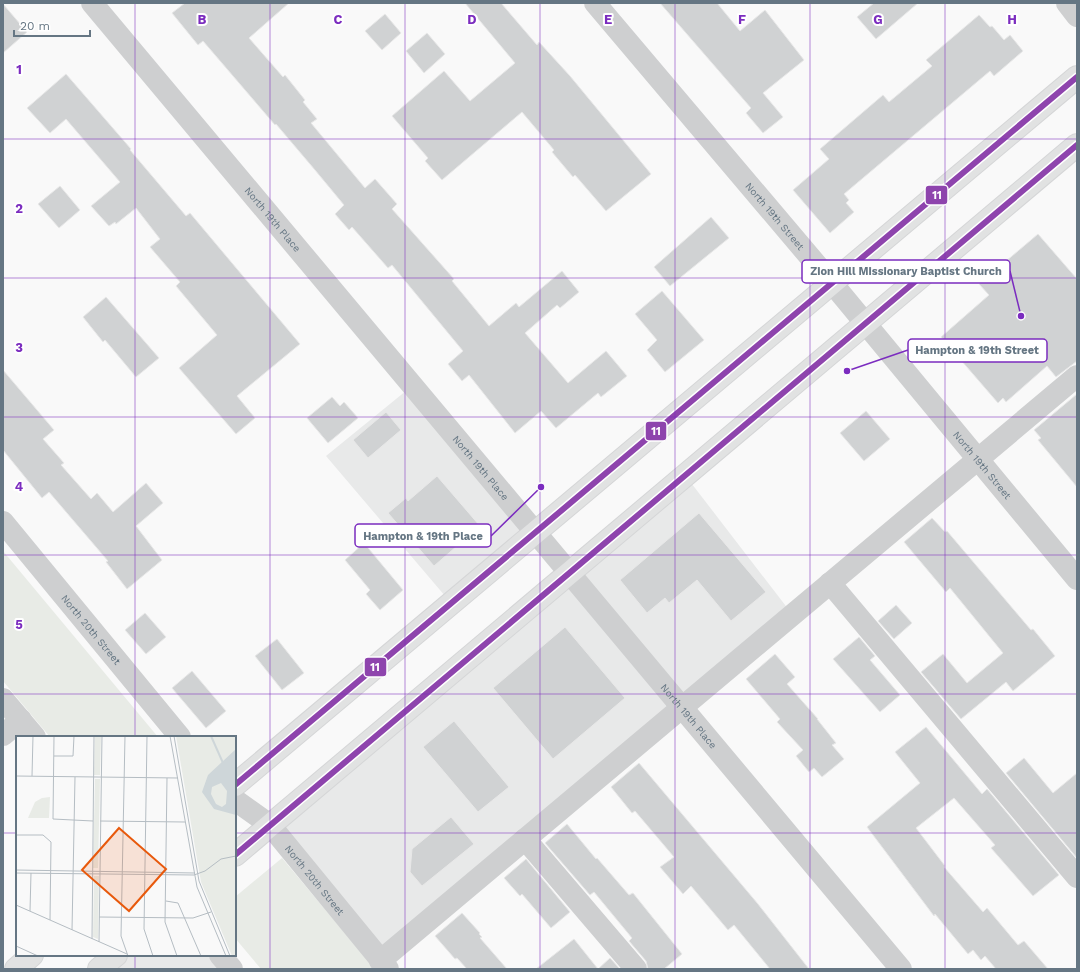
<svg xmlns="http://www.w3.org/2000/svg" width="1080" height="972" font-family="'Work Sans',sans-serif">
<style>
.built{fill:#e8e9e9}
.green{fill:#e8ebe6}
.building{fill:#d0d2d3;stroke:#e8e8e8}
.lines{fill:none;stroke-linecap:round;stroke-linejoin:round}
.major-casing{stroke:#d5d6d7;stroke-width:24}
.minor{stroke:#cecfd0;stroke-width:22}
.major{stroke:#e1e2e2;stroke-width:22}
.bus-1-casing{stroke:#fff;stroke-width:9}
.bus-1{stroke:#8e44ad;stroke-width:6}
.grid{fill:none;stroke:#7b2cbf;stroke-width:1;stroke-opacity:0.55}
.labels{text-anchor:middle;dominant-baseline:central;stroke-width:4;stroke-linejoin:round;paint-order:stroke}
.street-label{font-size:10px;fill:#657683;stroke:#fff}
.inset-river{fill:none;stroke:#ced6d9;stroke-width:2}
.inset-road{fill:none;stroke:#b5bdc3;stroke-width:1}
.view{fill:#e8590c;fill-opacity:0.15;stroke:#e8590c;stroke-width:2}
.inset-edge{fill:none;stroke:#657683;stroke-width:2}
.grid-label{font-size:13px;text-anchor:middle;font-weight:bold;fill:#7b2cbf;stroke:#fff;stroke-width:4;stroke-linejoin:round;paint-order:stroke}
.leader{fill:none;stroke:#7b2cbf;stroke-width:1.5}
.callout-dot{fill:#7b2cbf;stroke:#fff;stroke-width:1.5}
.callout{fill:#fff;stroke:#7b2cbf;stroke-width:1.5}
.callout-label{font-size:11px;text-anchor:middle;font-weight:bold;fill:#657683}
.line-badge{stroke:#fff;stroke-width:1.5}
.badge-label{font-size:11px;text-anchor:middle;font-weight:bold;fill:#fff}
</style>
<rect width="100%" height="100%" fill="#f9f9f9"/>
<path class="built" d="M412 386 535 532 451 603 326 456Z
M685 475 792 614 380 961 270 825Z
M116 955H220L232 969H99Z"/>
<path class="green" d="M3 551 158 737H50L3 681Z
M282 858 375 969H261L235 938V897Z"/>
<path class="building" d="M185 3H289L249 38 283 77 285 75 305 100 303 102 317 119 311 123 365 188 375 179 397 204 392 209 454 279 452 281 489 326 516 303 519 307 562 271 579 292 560 308 557 305 525 333 568 383 606 351 627 376 601 397 598 393 556 428 541 411 515 433 469 375 462 381 448 364 463 351 392 265 388 268 352 227 349 230 335 214 344 205 315 170 276 124 275 125 203 41 198 45 172 13Z
M465 3H501L537 45 539 42 570 76 651 174 606 211 575 175 573 177 552 152 554 150 522 112 442 180 425 161 428 158 392 116 444 71 470 101 515 63Z
M660 3H717L740 31 765 10 804 60 763 93 783 117 763 133 746 113 751 108Z
M874 3H918L876 39 857 17Z
M3 4 27 32 3 53Z
M385 14 401 33 382 50 365 31Z
M979 15 990 27 992 26 1004 40 1010 35 1023 51 994 76 990 71 844 194 849 200 846 203 854 212 830 233 793 190 829 159 820 149 883 95 889 102 932 66 926 60Z
M427 33 445 54 424 73 406 51Z
M66 74 131 149 130 150 186 216 190 213 300 344 237 396 255 418 236 434 179 368 217 335 176 286 180 282 150 247 160 239 136 208 116 224 115 222 109 226 91 206 120 182 66 119 50 133 27 108Z
M60 186 80 210 59 228 38 204Z
M711 217 729 238 670 286 654 267Z
M1038 234 1077 279V361L1056 377 1047 366 1006 402 1003 398 998 403 941 337 989 295 979 284Z
M662 291 704 340 665 372 647 350 657 340 635 314Z
M106 297 159 358 136 377 105 340 103 342 83 317Z
M3 370 54 430 43 439 64 463 61 465 91 499 97 493 113 512 146 483 163 503 136 526 162 560 127 589 106 562 108 561 49 492 42 498 3 450Z
M1077 394V487L1038 440 1041 438 1034 430Z
M332 397 340 406 344 402 358 418 328 443 307 418Z
M866 411 890 439 864 461 840 433Z
M386 412 401 430 368 458 353 440Z
M437 476 480 526 434 566 388 513 406 498 408 501Z
M699 513 766 592 731 621 697 580 669 603 665 598 647 613 620 580Z
M932 518 945 532 947 531 1031 630 1033 629 1055 656 1013 691 1006 682 961 719 921 672 943 654 967 683 1003 653 950 588 946 592 904 542Z
M364 543 403 590 380 610 366 594 370 590 345 560Z
M896 605 912 623 894 639 878 621Z
M145 613 166 637 146 654 125 630Z
M565 627 625 698 553 759 493 688Z
M859 637 875 656 870 660 900 695 880 712 833 659Z
M277 639 304 673 282 690 255 656Z
M775 654 795 677 787 684 818 719H817L836 743 832 745 844 759 822 777 814 768 809 772 796 756 803 750 777 722 780 719 746 679Z
M192 671 226 711 206 728 172 688Z
M454 721 509 787 478 812 423 747Z
M926 727 982 794 987 789 1059 875 1033 896 991 848 995 845 954 798 916 828 945 866 944 867 983 912 987 908 1018 945 1024 941 1048 969H996L985 956 981 960 973 950 968 954 935 914 934 916 867 827 920 783 895 752Z
M1024 758 1053 793 1077 773V858L1006 773Z
M639 763 758 904 809 969H770L734 925 728 930 691 886 683 894 660 867 674 857 635 811 632 813 611 787Z
M451 817 474 844 422 886 410 872 412 849Z
M567 824 596 859 597 858 629 895 633 893 682 954 664 969H648L646 961 629 941 632 938 594 892 590 895 545 843Z
M526 859 570 912 551 928 522 894 520 896 504 878Z
M462 913 480 933 479 934 482 937 480 938 507 969H467L457 958 455 959 435 936Z
M574 939 598 969 610 958 620 969H536Z"/>
<g class="lines">
<defs>
<path id="major" d="M235 785 1077 77
M235 855 1077 145
M16 969 32 955
M99 969 116 955"/>
</defs>
<use href="#major" class="major-casing"/>
<g class="minor">
<path id="s1" d="M92 3 901 969"/>
<path id="s2" d="M595 3 832 283 1077 579"/>
<path d="M1067 3 1077 16"/>
<path id="s3" d="M3 522 180 737"/>
<path d="M830 583 1077 877"/>
<path d="M3 699 35 737"/>
<path d="M3 735 21 720"/>
<path id="s4" d="M235 800 270 825 388 969"/>
<path d="M525 839 636 969"/>
<path d="M220 955 232 969"/>
<path d="M380 961 1077 376"/>
</g>
<use href="#major" class="major"/>
<defs>
<path id="bus-1" d="M235 785 1077 77
M235 855 1077 145"/>
</defs>
<use href="#bus-1" class="bus-1-casing"/>
<use href="#bus-1" class="bus-1"/>
</g>
<path class="grid" d="M135 3V737M270 3V969M405 3V969M540 3V969M675 3V969M810 3V969M945 3V969M3 139H1077M3 278H1077M3 417H1077M3 555H1077M3 694H1077M3 833H17M235 833H1077M135 955V969"/>
<g class="labels">
<g class="street-label">
<text stroke="none"><textPath href="#s2" startOffset="279">North 19th Street</textPath></text>
<text stroke="none"><textPath href="#s1" startOffset="282">North 19th Place</textPath></text>
<text stroke="none"><textPath href="#s2" startOffset="603">North 19th Street</textPath></text>
<text stroke="none"><textPath href="#s1" startOffset="606">North 19th Place</textPath></text>
<text stroke="none"><textPath href="#s3" startOffset="139">North 20th Street</textPath></text>
<text stroke="none"><textPath href="#s1" startOffset="930">North 19th Place</textPath></text>
<text stroke="none"><textPath href="#s4" startOffset="114">North 20th Street</textPath></text>
</g>
</g>
<g transform="translate(16 736)">
<rect width="220" height="220" fill="#f9f9f9"/>
<path d="M79 0H85L84 39H78ZM160 0H220V220H216L185 146ZM79 43H84L82 132H77ZM34 61 33 82H12L19 66 26 62ZM78 140H83L82 203 77 201Z" fill="#e8ebe6"/>
<path d="M220 13V79L198 73 186 56 192 39ZM205 47 211 55 210 68 206 71 200 68 195 58 196 51Z" fill="#ced6d9" fill-rule="evenodd"/>
<path class="inset-river" d="M195 0 207 27"/>
<path class="inset-road" d="M38 0 37 83 77 85M109 0 105 200 112 220M131 0 128 193 137 220M154 0 181 151 210 220M158 0 183 145 214 220M38 20H57L58 0M0 40 162 42M16 40 17 0M151 42 149 186 161 220M84 85 169 86M0 99H27L35 106 34 184M0 134 179 137M0 137 178 139 189 135 205 123 220 120M150 165 162 167 185 220M0 169 111 218M14 175 15 137M83 181 177 182 195 176M56 194 59 41M76 203 78 0M83 206 86 0M0 210 22 220"/>
<path class="view" d="M103 92 150 133 113 175 66 134Z"/>
<rect width="220" height="220" class="inset-edge"/>
</g>
<g class="grid-label">
<text x="202" y="24">B</text>
<text x="338" y="24">C</text>
<text x="472" y="24">D</text>
<text x="608" y="24">E</text>
<text x="742" y="24">F</text>
<text x="878" y="24">G</text>
<text x="1012" y="24">H</text>
<text x="19" y="74">1</text>
<text x="19" y="213">2</text>
<text x="19" y="352">3</text>
<text x="19" y="491">4</text>
<text x="19" y="629">5</text>
</g>
<path class="leader" d="M1021 316L1010 271M847 371L908 350M541 487L491 536"/>
<g class="callout-dot">
<circle cx="1021" cy="316" r="4"/>
<circle cx="847" cy="371" r="4"/>
<circle cx="541" cy="487" r="4"/>
</g>
<g class="callout">
<rect x="802" y="260" width="208" height="23" rx="4"/>
<rect x="908" y="339" width="139" height="23" rx="4"/>
<rect x="355" y="524" width="136" height="23" rx="4"/>
</g>
<g class="callout-label">
<text x="906" y="275">Zion Hill Missionary Baptist Church</text>
<text x="977" y="354">Hampton &amp; 19th Street</text>
<text x="423" y="540">Hampton &amp; 19th Place</text>
</g>
<g class="line-badge">
<rect x="925" y="185" width="23" height="20" rx="4" fill="#8e44ad"/>
<rect x="645" y="421" width="22" height="20" rx="4" fill="#8e44ad"/>
<rect x="364" y="657" width="23" height="20" rx="4" fill="#8e44ad"/>
</g>
<g class="badge-label">
<text x="937" y="199">11</text>
<text x="656" y="435">11</text>
<text x="375" y="671">11</text>
</g>
<rect width="1080" height="972" fill="none" stroke="#657683" stroke-width="8"/>
<path d="M14 30v6h76v-6" fill="none" stroke="#657683" stroke-width="2"/>
<text x="20" y="30" font-size="12" fill="#657683" stroke="#ffffff" stroke-width="3" paint-order="stroke">20 m</text>
</svg>
